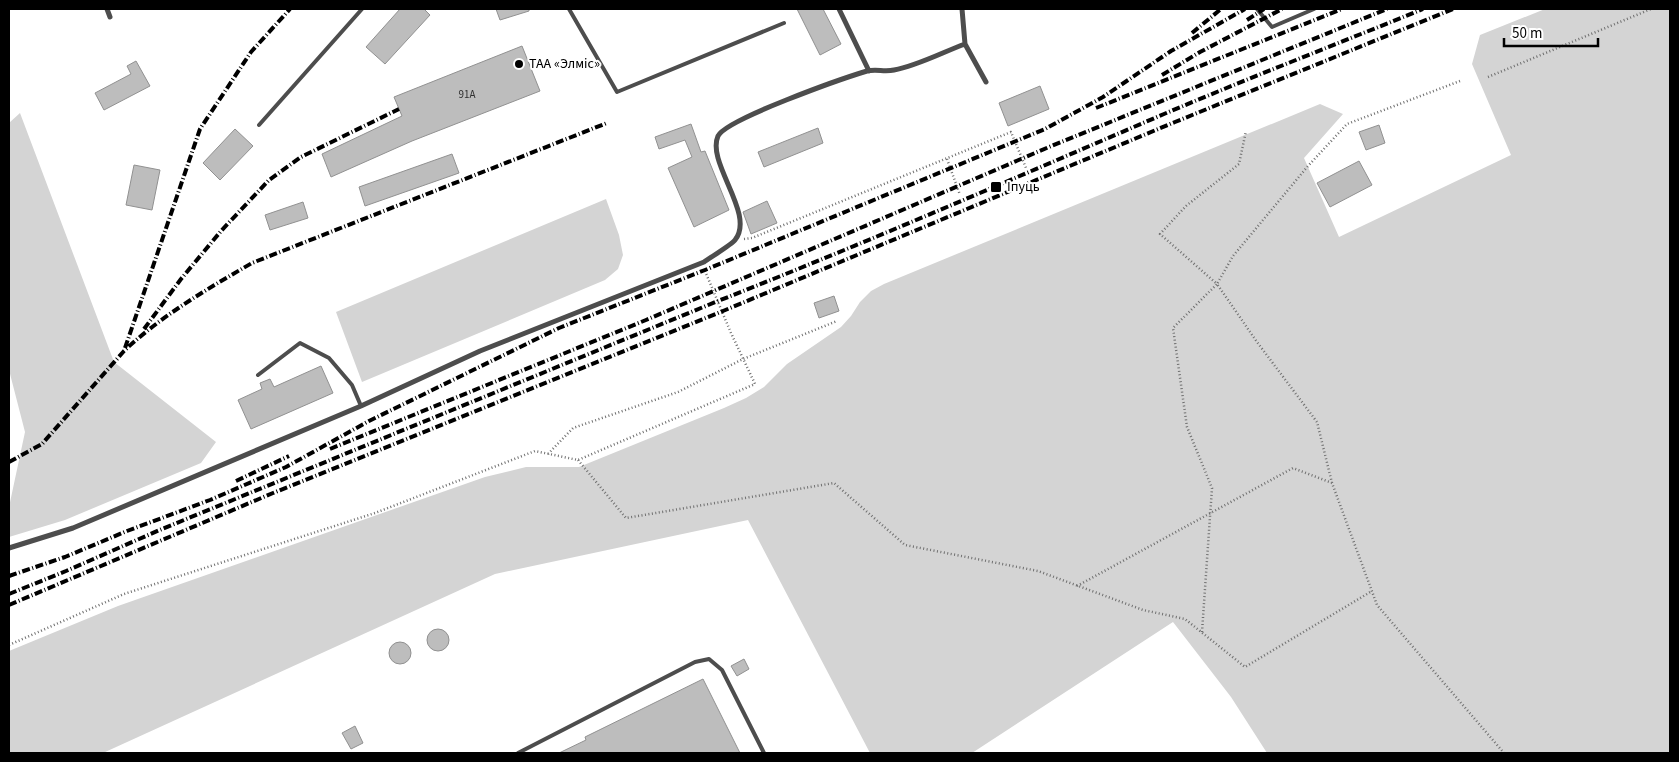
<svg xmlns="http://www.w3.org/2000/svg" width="1679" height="762" font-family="'Source Sans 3',sans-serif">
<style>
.green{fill:#d4d4d4}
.building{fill:#bdbdbd;stroke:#919191}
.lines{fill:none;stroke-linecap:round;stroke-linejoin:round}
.path{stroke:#6f6f6f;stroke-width:2.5;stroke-dasharray:1 2.5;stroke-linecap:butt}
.lane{stroke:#4d4d4d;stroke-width:4}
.street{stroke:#4d4d4d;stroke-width:5}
.rail{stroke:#000;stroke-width:4;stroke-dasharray:8 2.5 1 2.5;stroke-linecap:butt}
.poi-dot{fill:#000;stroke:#fff;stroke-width:2}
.labels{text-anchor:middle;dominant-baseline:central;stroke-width:4;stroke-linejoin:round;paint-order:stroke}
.number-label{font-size:11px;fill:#2f2f2f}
.poi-label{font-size:14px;fill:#000;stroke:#fff;text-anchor:start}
</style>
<rect width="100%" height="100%" fill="#fff"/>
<path class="green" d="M1545 9H1670V753H1267L1231 697 1173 622 972 753H870L748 520 495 574 103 753H9V651L118 606 485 477 526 467H579L724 408 746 398 764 387 787 364 841 327 851 316 860 302 871 291 884 284 1320 104 1343 114 1304 158 1339 237 1511 155 1472 64 1480 35Z
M20 113 114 362 216 442 201 463 65 520 9 537V507L25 432 9 370V123Z
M606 199 619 235 623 255 618 269 605 280 362 382 336 312Z"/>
<path class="building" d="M400 9H424L430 15 385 64 366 47Z
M496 9H529V11L500 20Z
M797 9H823L841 44 820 55Z
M522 46 540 91 412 141 331 177 322 154 402 116 394 97Z
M136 61 150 86 104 110 95 93 131 74 127 66Z
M1040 86 1049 109 1008 126 999 103Z
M691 124 701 152 705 151 729 210 694 227 668 168 692 157 685 140 659 149 655 137Z
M1379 125 1385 143 1366 150 1359 132Z
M818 128 823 143 764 167 758 152Z
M235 129 253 146 220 180 203 163Z
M452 154 459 173 365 206 359 187Z
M1359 161 1372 185 1330 207 1317 183Z
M134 165 160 170 152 210 126 205Z
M767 201 777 223 751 234 743 212Z
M303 202 308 218 270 230 265 215Z
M834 296 839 311 819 318 814 303Z
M321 366 333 393 251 429 238 400 262 389 260 383 270 379 274 387Z
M427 640a11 11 0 1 1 22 0a11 11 0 1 1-22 0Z
M389 653a11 11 0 1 1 22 0a11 11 0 1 1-22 0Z
M744 659 749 669 737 676 731 666Z
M703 679 740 753H559L586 740 585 737Z
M355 726 363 743 351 749 342 733Z"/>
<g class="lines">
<path class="path" d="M1488 77 1651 9
M1460 81 1347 124 1308 166 1233 256 1217 284 1257 342 1317 422 1332 483 1377 605 1504 753
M947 159 960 195
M744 239 752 238 1011 132 1026 168
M548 454 573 428 678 392 743 359 837 321
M578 460 626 518 834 483 905 545 1038 571 1143 610 1185 619 1245 667 1372 591
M1077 586 1293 468 1332 483
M1202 632 1212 488 1187 427 1173 328 1217 284 1160 234 1186 206 1239 164 1246 131
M9 645 124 594 375 513 535 451 578 460 755 384 731 333 705 271"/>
<path class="lane" d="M569 9 617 92 784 23
M1257 9 1272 27 1314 9
M259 125 362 9
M258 375 300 343 329 358 352 385 361 406
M518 753 695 662 709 659 722 670 764 753"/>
<path class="street" d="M107 9 110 17
M839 9 869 71
M965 44 986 82
M9 548 73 528 361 406 480 351 704 262C711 257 731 245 735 240 756 214 706 163 718 136 726 119 844 78 867 71 876 69 885 72 894 70 917 66 943 52 965 44L962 9"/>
<path class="rail" d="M1247 20 1264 9
M1192 33 1221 9
M1162 75 1200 52 1282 9
M1096 108 1342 9
M144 329 181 279 221 231 269 180 301 157 399 109
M125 348 200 129 251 52 290 9
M330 449 646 320 1049 147 1387 9
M9 462 42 444 124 351C161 316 207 289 252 263L607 123
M236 481 289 456
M9 576 65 557 127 531 210 500 286 467 369 421 559 328 705 270 1045 129 1103 97 1171 51 1245 9
M9 594 66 571 162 529 718 301C868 242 1015 178 1164 114 1249 78 1337 44 1423 9
M9 605 273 493 723 311 1175 122 1453 9"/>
</g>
<g class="poi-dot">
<circle cx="519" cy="64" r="5"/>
<rect x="990" y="181" width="12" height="12" rx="2.5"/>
</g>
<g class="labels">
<g class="number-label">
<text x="467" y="94">91А</text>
</g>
<g class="poi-label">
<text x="529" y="64">ТАА «Элміс»</text>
<text x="1007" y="187">Іпуць</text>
</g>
</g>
<rect width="1679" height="762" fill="none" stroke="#000000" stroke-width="20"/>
<path d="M1504 38v8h94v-8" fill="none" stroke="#000000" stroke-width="2.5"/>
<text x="1512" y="38" font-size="15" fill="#000000" stroke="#ffffff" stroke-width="4" paint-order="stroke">50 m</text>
</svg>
